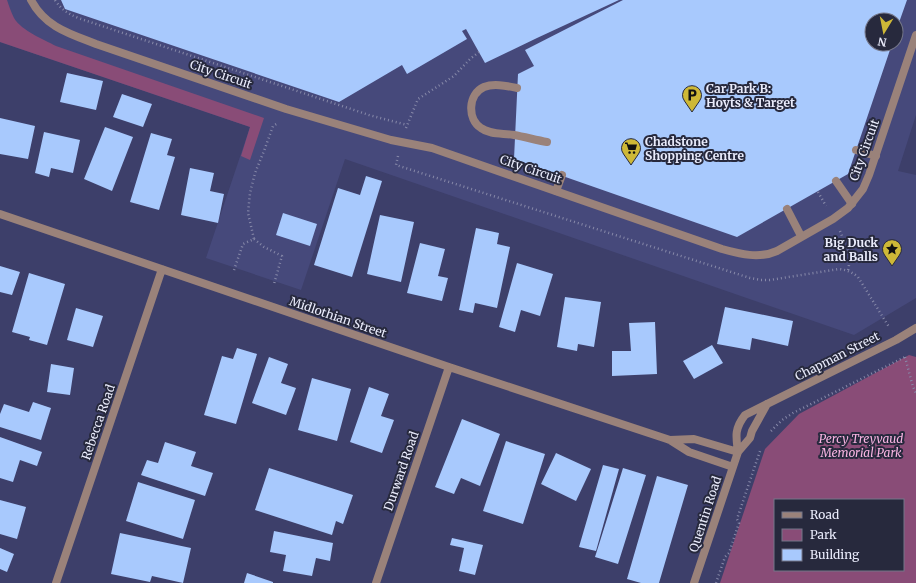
<svg xmlns="http://www.w3.org/2000/svg" width="916" height="583" font-family="Merriweather,serif">
<style>
.built{fill:#46497b;fill-rule:evenodd}
.green{fill:#894c77;fill-rule:evenodd}
.building{fill:#a8c9fd}
.lines{fill:none;stroke-linecap:round;stroke-linejoin:round}
.path{stroke:#8789a9;stroke-width:2.5;stroke-dasharray:1 3;stroke-linecap:butt}
.service{stroke:#9a827a;stroke-width:8}
.minor{stroke:#9a827a;stroke-width:8}
.labels{text-anchor:middle;dominant-baseline:central;stroke-width:4;stroke-linejoin:round;paint-order:stroke}
.street-label{font-size:12px;fill:#eaecfc;stroke:#27293d}
.poi-label{font-size:12px;font-weight:bold;fill:#eaecfc;stroke:#27293d;text-anchor:start}
.park-label{font-size:12px;font-style:italic;fill:#f9b4e2;stroke:#27293d}
</style>
<rect width="100%" height="100%" fill="#3d3f6a"/>
<path class="built" d="M0 0H916V115L898 171 916 175V298L854 335 345 159 301 290 206 258 250 127 0 42ZM872 20H896V44H872Z"/>
<path class="green" d="M0 0H7C9 6 11 12 14 18 22 31 43 39 56 46L264 118 250 160 241 156 250 127 0 42Z
M909 355 916 357V583H720L765 449 799 414ZM775 500H903V570H775Z"/>
<path class="building" d="M61 0H619L537 38 485 63 466 29 462 31 467 39 407 74 402 65 339 102 65 9Z
M623 0H907L896 31V20H872V44H892L848 174 737 237 514 159 518 74 534 66 525 50Z
M67 73 103 81 96 110 60 102Z
M122 94 152 104 143 127 113 117Z
M0 118 35 126 28 159 0 154Z
M105 127 133 137 112 191 84 179Z
M44 132 80 140 73 173 51 168 49 177 35 173Z
M151 133 172 139 167 155 175 157 159 210 130 202Z
M190 168 214 173 210 191 224 194 218 223 181 215Z
M366 176 382 181 352 277 314 265 338 188 360 195Z
M283 213 317 224 310 246 276 235Z
M380 215 414 222 401 282 367 274Z
M476 228 499 233 497 244 510 247 497 308 475 303 473 313 459 310Z
M420 243 445 249 438 276 448 278 442 301 407 293Z
M517 263 553 274 540 316 521 310 515 332 499 327Z
M0 266 20 272 12 295 0 292Z
M29 273 65 284 47 345 29 340 30 337 12 332Z
M565 297 601 302 594 347 578 344 577 351 557 347Z
M725 307 793 321 788 346 752 338 750 350 717 344Z
M76 308 103 316 93 347 67 340Z
M655 322 657 374 612 376V351H631L629 323Z
M712 345 723 363 694 379 683 361Z
M237 348 257 354 236 424 204 415 222 356 233 359Z
M269 357 288 364 281 383 296 388 286 415 252 403Z
M51 364 74 368 70 395 47 392Z
M312 378 351 389 337 441 298 430Z
M369 387 389 394 381 416 394 420 382 453 350 442Z
M33 402 51 408 41 440 0 427V414L4 404 29 412Z
M462 419 500 434 480 486 461 478 454 494 435 487Z
M0 437 42 452 37 466 20 460 13 482 0 478Z
M506 441 545 454 523 524 483 511Z
M165 442 196 452 191 466 213 473 205 496 141 475 147 460 158 463Z
M556 453 591 469 576 501 541 484Z
M603 465 619 469 596 551 579 547Z
M269 468 353 495 343 524 336 521 332 535 255 510Z
M623 468 646 475 618 564 595 557Z
M657 476 688 485 659 583H641L627 579Z
M138 482 195 500 183 539 126 521Z
M0 500 26 507 17 539 0 534Z
M274 531 333 543 330 561 316 558 312 576 283 571 286 555 270 552Z
M120 533 191 548 183 583 152 576 150 582 111 574Z
M452 538 483 545 475 575 459 571 464 548 450 545Z
M0 548 14 554 7 572 0 569Z
M247 573 273 582V583H244Z"/>
<g class="lines">
<path class="path" d="M55 0C62 10 67 13 78 18L369 115 407 125
M406 128 418 99 454 76 470 59 479 52
M398 156 396 165 750 278 761 280H770L839 269C847 270 852 272 858 277L889 327
M818 192 826 206
M840 231 849 254 850 259 848 271
M254 239 264 247 282 256 274 284
M234 270 243 244 254 239 248 213 250 193 255 173 264 151 273 126 278 123
M905 357 913 387 916 393
M771 431 782 420 793 413 905 357
M716 583 725 557 729 553 739 523 737 519 760 451"/>
<path class="service" d="M517 88C507 86 494 83 484 87 468 94 467 119 481 128 490 135 503 133 514 135 525 137 536 140 547 142
M856 150 876 156
M836 181 852 204
M556 191 562 175
M787 209 801 236"/>
<path class="minor" d="M31 0C45 27 70 34 96 44L286 109 391 140 432 148 722 249C740 254 759 259 777 251L833 219 848 208 863 189 869 175 916 35
M0 214 449 367 670 440 689 452 733 467
M670 440 694 439 738 452
M738 452C736 437 734 429 745 415L896 340 916 328
M56 583 162 269
M376 583 449 367
M694 583 738 452 750 438 752 431 767 404"/>
</g>
<defs>
<symbol id="parking-pin" viewBox="-11 -11 22 30"><path d="M0 17L-7.5 6A9.5 9.5 0 1 1 7.5 6Z" fill="#ceb837" stroke="#27293d"/><path d="M-3.5-5.5H1a3.5 3.5 0 0 1 0 7H-1V5.5H-3.5ZM-1-3.4V-.6H.8a1.4 1.4 0 0 0 0-2.8Z" fill="#111"/></symbol>
<symbol id="supermarket-pin" viewBox="-11 -11 22 30"><path d="M0 17L-7.5 6A9.5 9.5 0 1 1 7.5 6Z" fill="#ceb837" stroke="#27293d"/><path d="M-6-5.5h2.5l.6 2H6L4.5 2H-2.5L-4.4-4H-6ZM-1.5 3.2a1.3 1.3 0 1 0 .1 0ZM3 3.2a1.3 1.3 0 1 0 .1 0Z" fill="#111"/></symbol>
<symbol id="sight-pin" viewBox="-11 -11 22 30"><path d="M0 17L-7.5 6A9.5 9.5 0 1 1 7.5 6Z" fill="#ceb837" stroke="#27293d"/><path d="M0-6L1.8-2.2L6-1.7L2.9 1.2L3.7 5.4L0 3.3L-3.7 5.4L-2.9 1.2L-6-1.7L-1.8-2.2Z" fill="#111"/></symbol>
</defs>
<g fill-rule="evenodd">
<use href="#parking-pin" x="681" y="84" width="22" height="30"/>
<use href="#supermarket-pin" x="620" y="137" width="22" height="30"/>
<use href="#sight-pin" x="881" y="238" width="22" height="30"/>
</g>
<g class="labels">
<g class="street-label">
<text transform="translate(221 74) rotate(19)">City Circuit</text>
<text transform="translate(864 150) rotate(-70)">City Circuit</text>
<text transform="translate(531 169) rotate(19)">City Circuit</text>
<text transform="translate(338 317) rotate(19)">Midlothian Street</text>
<text transform="translate(837 356) rotate(-27)">Chapman Street</text>
<text transform="translate(98 422) rotate(-71)">Rebecca Road</text>
<text transform="translate(401 471) rotate(-71)">Durward Road</text>
<text transform="translate(705 514) rotate(-72)">Quentin Road</text>
</g>
<g class="poi-label">
<text x="706" y="88">Car Park B:<tspan x="706" dy="14">Hoyts &amp; Target</tspan></text>
<text x="645" y="141">Chadstone<tspan x="645" dy="14">Shopping Centre</tspan></text>
<text x="878" y="242" text-anchor="end">Big Duck<tspan x="878" dy="14">and Balls</tspan></text>
</g>
<g class="park-label">
<text x="861" y="438">Percy Treyvaud<tspan x="861" dy="14">Memorial Park</tspan></text>
</g>
</g>
<rect x="774" y="499" width="130" height="72" fill="#27293d" stroke="#757789"/>
<rect x="782" y="512" width="20" height="6" fill="#9a827a" stroke="#757789"/>
<text x="810" y="519" font-size="12" fill="#eaecfc">Road</text>
<rect x="782" y="529" width="20" height="12" fill="#894c77" stroke="#757789"/>
<text x="810" y="539" font-size="12" fill="#eaecfc">Park</text>
<rect x="782" y="549" width="20" height="12" fill="#a8c9fd" stroke="#757789"/>
<text x="810" y="559" font-size="12" fill="#eaecfc">Building</text>
<g transform="translate(884 32) rotate(190)"><circle r="19" fill="#27293d" stroke="#757789"/>
<path d="M0-3L7 15L0 10L-7 15Z" fill="#ceb837"/>
<text y="-6" font-size="11" font-weight="bold" text-anchor="middle" fill="#eaecfc">N</text>
</g>
</svg>
